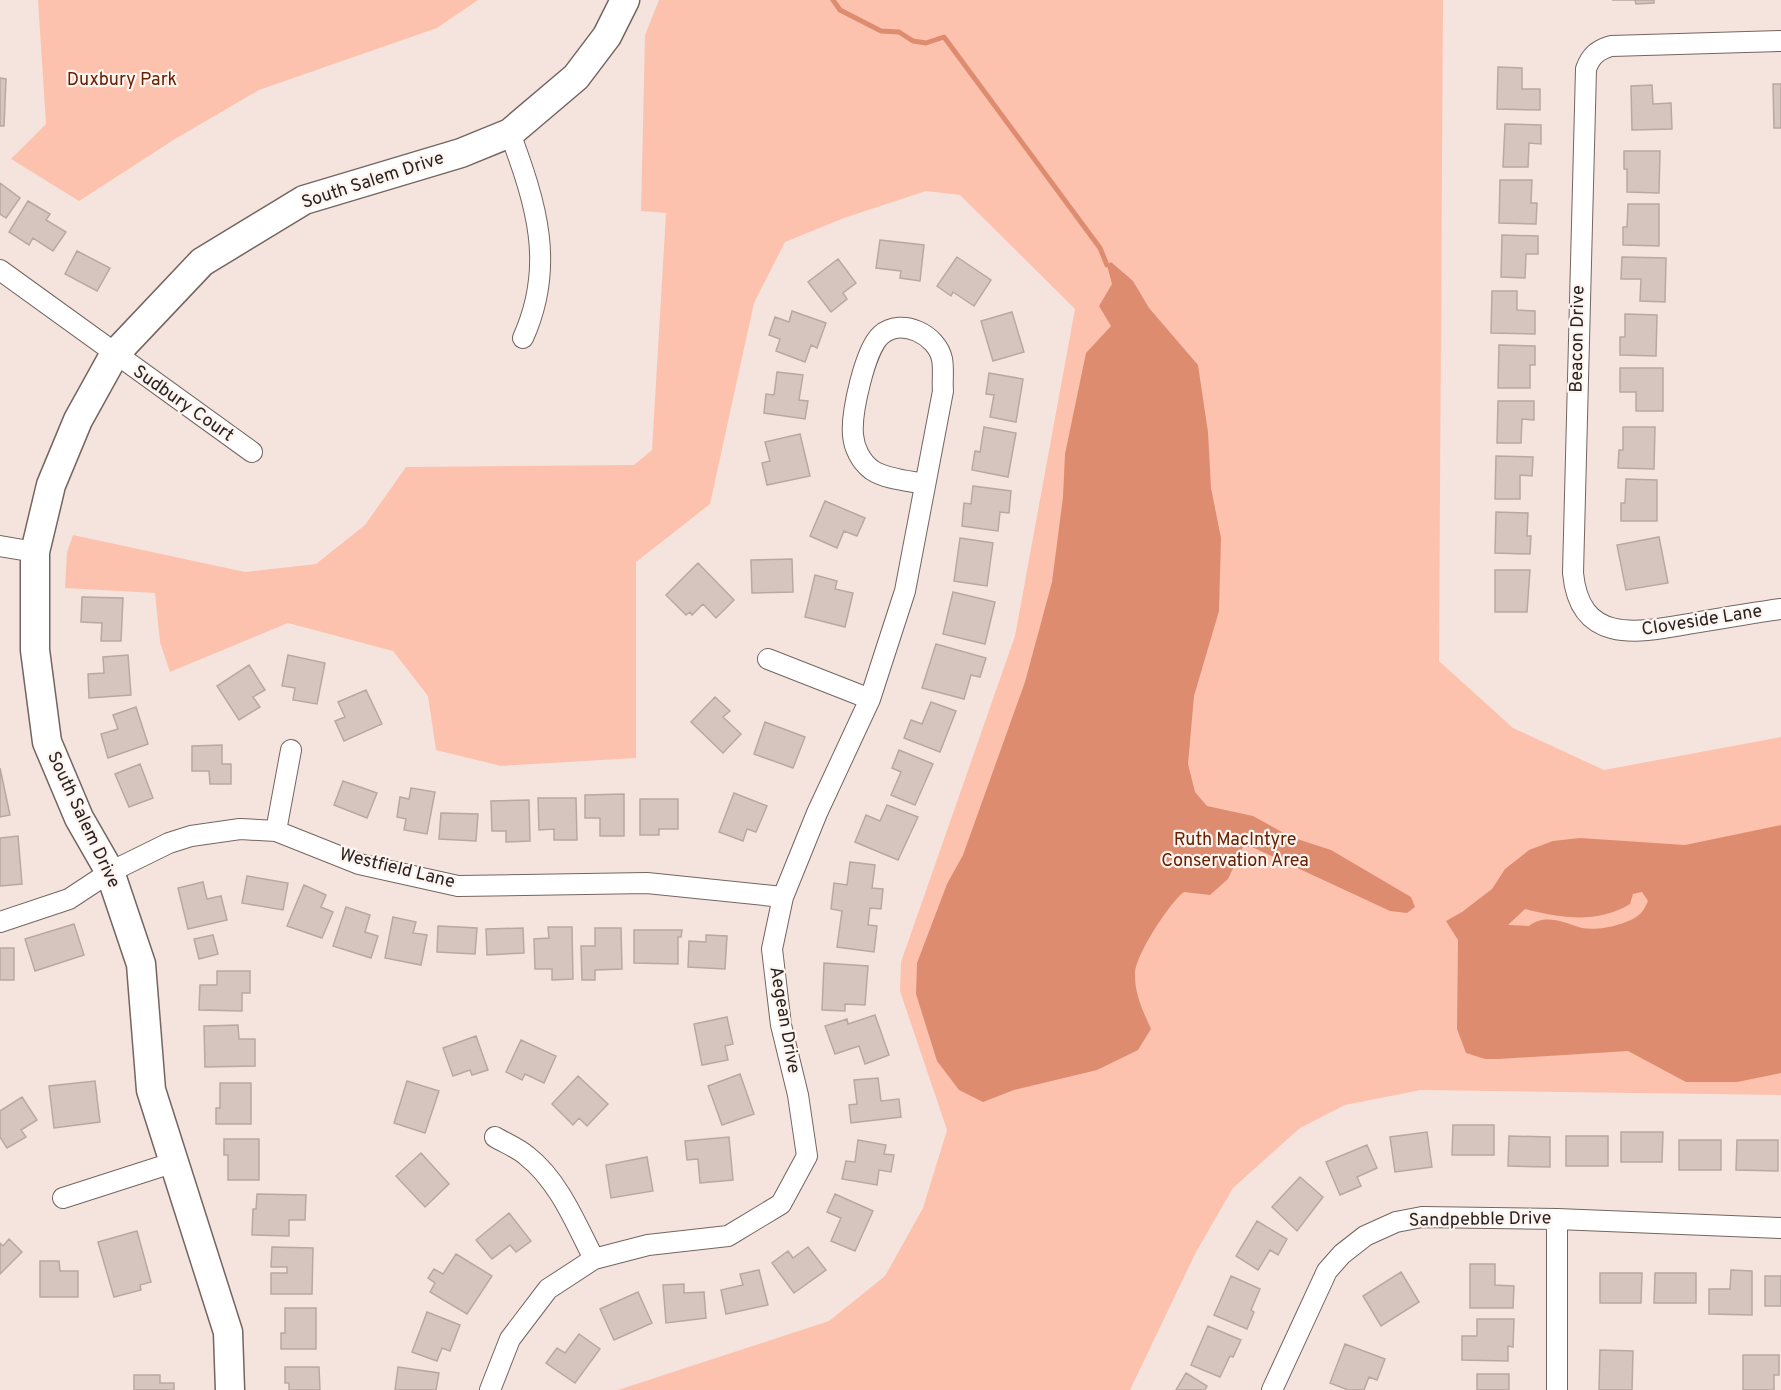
<svg xmlns="http://www.w3.org/2000/svg" width="1781" height="1390" font-family="Overpass,sans-serif">
<style>
.green{fill:#fdc2ae}
.water{fill:#de8c70;fill-rule:evenodd}
.lines{fill:none;stroke-linecap:round;stroke-linejoin:round}
.stream{stroke:#de8c70;stroke-width:5}
.building{fill:#d6c5bf;stroke:#b8a8a2;stroke-width:1.5}
.street-casing{stroke:#746560;stroke-width:22}
.secondary-casing{stroke:#746560;stroke-width:31}
.street{stroke:#fff;stroke-width:20}
.secondary{stroke:#fff;stroke-width:28}
.labels{text-anchor:middle;dominant-baseline:central;stroke-width:4.5;stroke-linejoin:round;paint-order:stroke}
.park-label{font-size:18px;fill:#682000;stroke:#fdf3ef}
.street-label{font-size:18px;fill:#282220;stroke:#fdf3ef}
</style>
<rect width="100%" height="100%" fill="#f5e4de"/>
<path class="green" d="M38 0H478L437 28 259 90 175 139 79 201 11 159 46 124Z
M659 0H1443L1439 661 1513 728 1604 770 1781 737V1095L1421 1090 1345 1105 1300 1128 1233 1188 1196 1252 1130 1390H618L829 1321 885 1276 923 1208 947 1130 900 991 901 962 1015 636 1075 309 960 195 926 191 844 218 785 242 754 303 710 504 636 562V758L501 766 436 750 428 696 393 651 288 623 170 672 160 642 155 593 65 588 67 552 73 535 245 572 316 564 365 525 406 467 634 465 652 450 666 213 641 211 645 35Z"/>
<path class="water" d="M1111 262 1133 281 1149 308 1198 365 1208 432 1211 488 1221 538 1219 611 1194 696 1188 764 1195 792 1207 806 1253 816 1291 837 1331 850 1411 897 1415 907 1407 913 1390 911 1252 847H1243L1228 879 1210 895 1184 892C1170 902 1134 957 1135 975 1135 995 1143 1011 1151 1029L1138 1050 1097 1070 1014 1090 983 1102 959 1090 937 1061 916 994 917 963 947 884 963 855 1025 682 1052 582 1063 497 1065 454 1086 353 1111 326 1099 306 1112 284 1107 265Z
M1781 825V1073L1737 1082H1686L1628 1051 1499 1059H1485L1466 1053 1457 1029 1458 940 1446 921 1462 912 1492 889 1505 869 1529 850 1553 841 1580 838 1685 845ZM1642 892 1648 901C1646 905 1644 910 1641 913 1629 925 1598 931 1582 928 1564 923 1546 913 1529 926L1508 925 1525 909C1561 918 1597 924 1630 904L1633 894Z"/>
<g class="lines">
<path class="stream" d="M833 0 840 10 881 31 899 32 913 41 926 43 944 37 1100 248 1107 265"/>
</g>
<path class="building" d="M1612 0H1654V3L1636 4 1635 0Z
M1498 67 1522 68V89H1540V110L1497 109Z
M0 78 6 79 4 126H0Z
M1773 84H1781V128H1774Z
M1652 85 1653 104 1671 103 1672 129 1632 130 1631 86Z
M1505 124 1541 125V144L1529 143 1528 167H1503Z
M1624 151H1660L1659 193 1627 192V169H1624Z
M1500 180H1532L1531 203H1537L1536 224 1499 223Z
M0 183 20 198 6 218 0 214Z
M28 201 50 214 46 220 66 232 53 251 33 238 29 245 9 232Z
M1628 204H1659V246L1623 245V227H1627Z
M1502 235 1538 236V254H1526L1525 278 1501 277Z
M880 240 924 245 920 281 900 278 901 271 876 268Z
M77 251 110 268 97 291 65 274Z
M957 257 991 280 974 306 953 292 951 296 937 286Z
M1622 257 1666 258 1665 302 1640 301 1641 279H1621Z
M838 259 856 283 843 293 847 299 831 312 808 282Z
M1492 291H1517V310L1535 311V334L1491 333Z
M792 311 826 323 817 348 811 345 805 362 776 351 780 339 769 335 775 317 789 322Z
M1012 312 1024 352 993 361 981 321Z
M1625 314 1657 315 1656 356 1620 355V337H1625Z
M1499 345 1535 346V365H1530V388H1498Z
M1620 368H1663V411H1636V392H1620Z
M777 372 803 375 799 400 808 401 805 419 764 413 766 394 774 395Z
M989 373 1023 379 1016 422 990 417 994 395 986 394Z
M1498 401H1534V420L1522 419 1521 443H1497Z
M984 427 1016 433 1008 477 972 470 975 451 980 452Z
M1623 427H1655L1654 469 1618 468 1619 450H1623Z
M800 434 810 476 767 485 762 463 770 461 765 442Z
M1496 456 1533 457 1532 476 1520 475V499H1495Z
M1626 479 1657 480V521H1621V503H1625Z
M973 486 1011 491 1009 513 1000 512 998 531 962 526 964 503 971 504Z
M825 501 865 518 857 536 844 531 837 548 810 536Z
M1496 512 1528 513 1527 536H1531L1530 554 1495 553Z
M1659 537 1668 583 1626 590 1617 545Z
M960 538 993 543 987 586 954 581Z
M792 559 793 592 752 593 751 560Z
M698 563 734 600 716 618 703 604 692 615 690 612 686 615 666 595Z
M1495 570H1530L1527 612H1495Z
M815 575 837 581 835 589 853 593 845 627 805 617Z
M953 592 995 602 985 644 943 634Z
M82 597 123 598 121 641H101L102 623 81 622Z
M936 644 986 658 980 677 971 675 964 699 922 688Z
M128 655 131 695 89 698 88 674 104 673 103 657Z
M288 655 325 663 317 704 293 700 295 688 282 686Z
M249 665 265 690 253 697 260 707 239 720 217 686Z
M366 690 382 724 344 741 335 721 345 717 338 702Z
M715 697 730 711 723 717 741 734 723 753 691 722Z
M931 702 956 711 940 752 904 738 911 720 922 724Z
M136 707 148 744 108 758 101 734 118 729 113 715Z
M765 722 805 737 793 768 754 754Z
M222 745V764H231V784H210L209 771H192V746Z
M899 750 933 764 915 805 891 795 901 772 892 768Z
M140 764 153 798 129 807 115 774Z
M0 768 10 815 0 817Z
M343 781 377 793 367 818 334 805Z
M411 788 435 792 427 834 404 830 406 819 397 817 400 797 409 799Z
M734 793 767 806 756 832 747 829 743 841 719 832Z
M624 794V836H600V818H585V795Z
M538 798H576L577 840H554V829L539 830Z
M640 799H678V829H659V835H640Z
M529 800 530 841 506 842V831H492L491 801Z
M887 805 918 817 898 860 855 842 866 815 880 821Z
M441 813 478 814 476 841 439 839Z
M18 836 22 884 0 886V838Z
M850 862 875 865 872 888 883 889 881 909 870 908 868 925 877 926 874 952 837 947 842 911 831 909 834 883 847 885Z
M247 876 288 883 283 910 242 903Z
M203 882 207 899 221 896 227 920 188 929 178 888Z
M304 885 326 895 321 907 333 912 322 938 287 926Z
M346 907 370 915 365 932 378 936 371 958 333 946Z
M393 917 416 922 413 933 427 935 421 965 385 958Z
M74 924 84 955 35 971 25 939Z
M438 926 477 928 475 954 437 952Z
M548 927H572L573 979 552 980V969H535L534 939 549 938Z
M523 928 524 953 487 955 486 929Z
M595 928H621L622 969 595 970V980H582L581 946H595Z
M634 930H682L681 937H678V964L634 963Z
M213 935 218 954 199 959 194 939Z
M706 935 727 936 725 969 688 967 689 941 706 942Z
M0 948H14V980H0Z
M824 963 868 966 865 1005 845 1004V1011L822 1010Z
M217 971H250V993H242V1011L199 1010 200 985H217Z
M875 1015 889 1055 865 1064 859 1046 835 1054 825 1026 847 1019 848 1024Z
M727 1017 733 1044 725 1046 728 1060 702 1065 694 1024Z
M238 1025 239 1039H255V1066L205 1067 204 1026Z
M476 1036 488 1070 472 1075 470 1070 453 1076 443 1048Z
M521 1040 556 1056 544 1083 525 1074 522 1080 506 1072Z
M740 1074 754 1114 722 1125 708 1086Z
M578 1076 608 1104 587 1126 579 1118 573 1125 552 1104Z
M878 1078 881 1101 899 1099 901 1117 851 1123 849 1105 857 1104 854 1080Z
M95 1081 100 1122 54 1128 49 1086Z
M407 1081 439 1091 425 1133 394 1123Z
M220 1083H251V1124H216V1108H220Z
M22 1097 37 1120 21 1130 26 1137 7 1148 0 1137V1111Z
M1453 1125H1494V1155H1452Z
M1427 1132 1432 1167 1395 1172 1390 1137Z
M1621 1132H1663L1662 1162H1621Z
M1509 1136 1550 1137V1167L1508 1166Z
M1566 1136H1608V1166H1566Z
M729 1137 733 1180 700 1183 698 1159 687 1160 685 1141Z
M224 1139H259V1180H228V1155H224Z
M858 1140 886 1145 884 1154 894 1155 891 1172 879 1170 877 1185 842 1179 846 1161 855 1162Z
M1679 1140H1721V1170H1679Z
M1737 1140H1778V1171L1736 1170Z
M1367 1145 1377 1168 1357 1177 1361 1186 1340 1195 1326 1162Z
M421 1153 449 1184 425 1207 396 1176Z
M647 1157 653 1191 611 1198 606 1165Z
M1300 1177 1323 1197 1297 1231 1272 1207Z
M257 1194 306 1195 305 1220H289V1236L252 1235 253 1209H256Z
M835 1194 873 1211 855 1251 831 1241 841 1218 827 1212Z
M509 1213 531 1241 516 1252 510 1245 492 1259 476 1240Z
M1257 1221 1287 1239 1278 1255 1270 1250 1258 1270 1236 1256Z
M137 1231 151 1282 140 1285 141 1290 114 1297 98 1242Z
M9 1239 22 1252 0 1274V1243L3 1246Z
M272 1247 313 1248 312 1294H271V1273H287V1267H271Z
M808 1247 826 1270 794 1293 772 1263 788 1251 793 1258Z
M456 1254 492 1276 467 1314 430 1292 435 1283 428 1278 434 1269 443 1274Z
M40 1261H59L60 1271H78V1297H40Z
M1470 1264H1495V1285L1514 1286 1513 1308H1470Z
M759 1270 768 1305 726 1314 721 1290 743 1285 740 1274Z
M1731 1270 1752 1271V1315L1709 1314V1289H1730Z
M1401 1272 1419 1302 1381 1326 1363 1296Z
M1600 1273H1642L1641 1303H1600Z
M1655 1273H1696V1303H1654Z
M1231 1276 1260 1289 1251 1310 1254 1312 1247 1329 1214 1315Z
M1765 1276H1781V1306H1765Z
M684 1284V1293L704 1292 706 1318 666 1323 663 1285Z
M638 1292 652 1323 614 1340 600 1309Z
M285 1308H316V1349H281V1333H285Z
M427 1312 460 1325 450 1351 442 1348 437 1361 412 1352Z
M1477 1319H1514L1513 1347 1508 1346V1361L1462 1360V1336H1477Z
M1208 1326 1241 1340 1233 1357 1230 1356 1220 1377 1191 1365Z
M579 1334 600 1349 575 1383 546 1363 557 1348 565 1353Z
M1345 1344 1385 1359 1377 1380 1369 1377 1364 1390H1348L1330 1383Z
M1600 1350 1633 1351 1632 1390H1599Z
M1743 1355H1779V1375H1774V1390H1743Z
M285 1367H319L320 1390H289V1383H285Z
M398 1367 439 1373 436 1390H395Z
M1186 1373 1207 1386 1205 1390H1176Z
M1477 1374H1509V1390H1477Z
M134 1375H160V1383H174V1390H134Z"/>
<g class="lines">
<defs>
<path id="street" d="M1781 41 1611 46C1598 50 1591 55 1586 69L1573 573C1580 647 1641 632 1694 623 1723 618 1752 613 1781 609
M510 133C536 204 556 265 523 338
M0 270 252 452
M0 546 35 552
M768 659 870 699
M276 831 291 750
M0 922 69 899 110 872 169 843 191 836 240 829 276 831 359 864 458 886 647 883 783 897
M495 1137C505 1143 518 1148 527 1156 559 1181 576 1224 594 1259
M63 1198 175 1162
M1557 1219V1390
M490 1390 510 1339 548 1289 594 1259 648 1245 728 1236 781 1204 807 1156 798 1095 781 1025 772 949 783 897 817 813 870 699 905 591 943 391C942 382 944 369 942 359 937 335 902 317 881 335 865 349 851 413 853 435 854 448 861 462 872 470 885 479 909 481 925 484
M1272 1390 1327 1271 1342 1254 1365 1236 1396 1222 1422 1217 1557 1219 1781 1228"/>
<path id="secondary" d="M230 1390 228 1332 151 1090 141 964 110 872 79 818 47 742 35 650V552L51 485 78 420 114 355 202 262 304 200 461 153 510 133 576 77 607 36 625 0"/>
</defs>
<use href="#street" class="street-casing"/>
<use href="#secondary" class="secondary-casing"/>
<use href="#street" class="street"/>
<use href="#secondary" class="secondary"/>
</g>
<g class="labels">
<g class="park-label">
<text x="122" y="80">Duxbury Park</text>
<text x="1235" y="840">Ruth MacIntyre<tspan x="1235" dy="21">Conservation Area</tspan></text>
</g>
<g class="street-label">
<text transform="translate(373 181) rotate(-18)">South Salem Drive</text>
<text transform="translate(1578 339) rotate(-89)">Beacon Drive</text>
<text transform="translate(183 404) rotate(35)">Sudbury Court</text>
<text transform="translate(1702 621) rotate(-9)">Cloveside Lane</text>
<text transform="translate(83 820) rotate(65)">South Salem Drive</text>
<text transform="translate(397 869) rotate(14)">Westfield Lane</text>
<text transform="translate(784 1020) rotate(80)">Aegean Drive</text>
<text transform="translate(1480 1220) rotate(-1)">Sandpebble Drive</text>
</g>
</g>
</svg>
